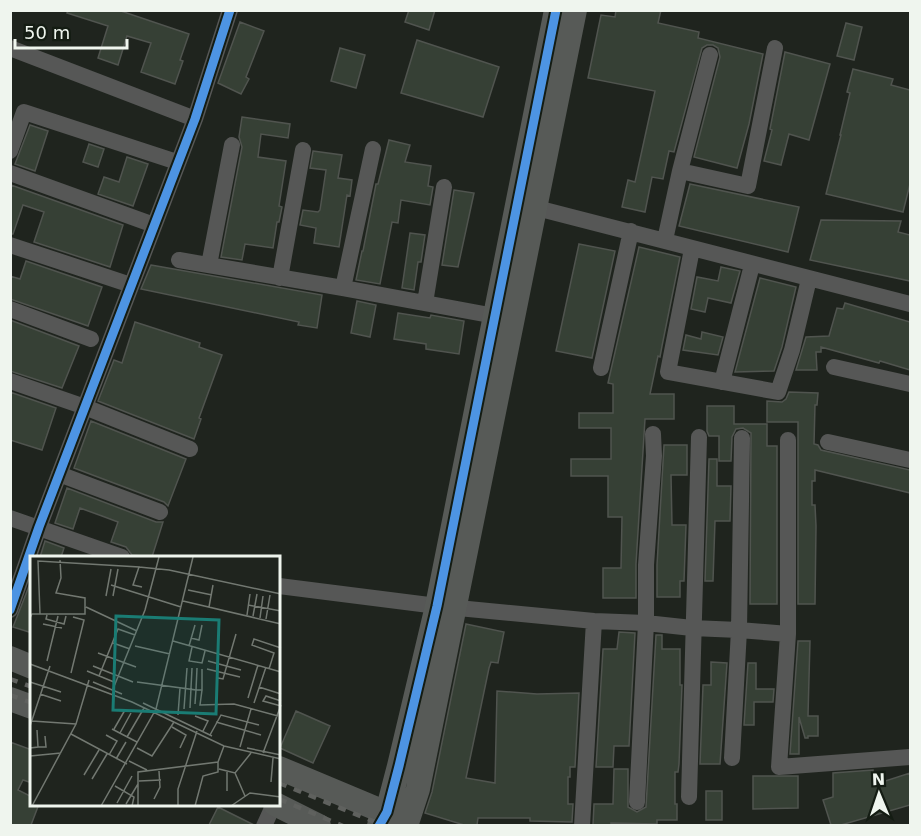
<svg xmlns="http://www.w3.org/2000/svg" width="921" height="836" font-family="'DejaVu Sans',sans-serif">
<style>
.building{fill:#364035;stroke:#50544f;stroke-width:1.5}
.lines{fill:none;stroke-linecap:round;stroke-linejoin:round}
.street{stroke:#565756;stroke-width:16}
.secondary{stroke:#575a57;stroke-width:24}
.rail{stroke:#5f615e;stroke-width:4.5;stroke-dasharray:8 8;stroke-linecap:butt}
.cycleway-casing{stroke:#141c13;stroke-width:13}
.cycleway{stroke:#4d94e3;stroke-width:9}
.inset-road{fill:none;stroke:#727871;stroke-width:1.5}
.view{fill:#1a7c74;fill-opacity:0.15;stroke:#1a7c74;stroke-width:3}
.inset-edge{fill:none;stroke:#eff5ee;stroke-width:3}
</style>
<rect width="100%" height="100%" fill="#1f241e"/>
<path class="building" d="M68 10H118L189 34 180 60 183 61 175 84 141 72 151 43 127 36 118 65 98 58 108 26 67 13Z
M409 10H435L429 30 405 22Z
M616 10H661L658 23 699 32 698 38 763 54 749 124 737 168 694 157 720 57 718 48 713 45H707L702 48 674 152 669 151 663 179 652 177 645 212 622 207 628 180 635 182 655 91 588 78 601 15 615 17Z
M240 22 264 31 246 77 249 79 241 94 218 83Z
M846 23 862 27 854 60 837 56Z
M417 40 499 67 483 117 401 93Z
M340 48 365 55 356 88 331 81Z
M785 52 830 64 809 140 789 134 781 165 764 161 772 130 770 129Z
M853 69 893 79 891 85 910 90V184L903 212 826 194 841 135H840L850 93 847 92Z
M242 117 290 124 288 138 261 134 258 157 286 161 279 206 282 207 279 222H277L273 248 245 244 242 260 221 257 242 147 239 137Z
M30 125 48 131 35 171 15 164Z
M389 140 410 145 405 162 431 166 428 186 433 187 430 205 401 200 398 223 392 222 380 284 356 280 362 251H363L376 184H378Z
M89 144 104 149 98 167 83 162Z
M313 151 342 155 338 178 352 180 350 196 347 195 339 247 314 243 316 228 300 225 303 210 318 212 320 210 326 170 310 168Z
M127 157 148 164 133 206 98 194 104 177 119 182Z
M690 184 799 207 788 252 679 226Z
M11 185 123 225 110 267 34 242 44 212 23 205 13 234H10Z
M454 190 474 193 458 267 442 265Z
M821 220 901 221 898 232 910 235V281L810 260Z
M410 233 425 235 421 262H418L414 290 402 288Z
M579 244 615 251 592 358 556 351Z
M639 247 680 257 662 346 660 357 658 356 650 394H674V419H645L636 564V598H603V568H621L622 517H608V476H571V459H611V428H579V413H613V384L608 383Z
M26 261 102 287 88 326 10 299V276L20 279Z
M151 265 322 295 317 328 298 325 299 322 141 289Z
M721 267 740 271 731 303 708 298 705 312 691 309 697 277 718 281Z
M760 278 796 287 782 347 774 371 735 372Z
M357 301 376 305 370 337 351 333Z
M845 303 910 322V370L880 361 879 363 821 347V352H816L817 370H796L806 337 829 336 837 308 843 309Z
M398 313 430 318 431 315 464 321 459 354 426 349V344L394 339Z
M10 320 79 346 62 388 10 371Z
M135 322 200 343 199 347 222 355 199 418 201 419 194 439 98 401 114 360 122 363Z
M702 332 723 337 718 355 683 350 686 335 701 339Z
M10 392 56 408 42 450 10 440Z
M789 392 818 393 817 405H815L814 444 818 445 821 450 910 470V493L815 470V481H812V505H815L816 526 815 604H798V422H767V401L782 402 786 399Z
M707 406H734V424H767V446H777V604H750L751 433 743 428 736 429 732 437 731 461H719V436H709L707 431Z
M91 421 186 459 168 506 164 502 74 468Z
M664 445H687V475H671L672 525H686L684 581H680V597H657V565Z
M709 459H717V486H731L730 521H715L713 581H705Z
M67 488 156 522H163L152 557 132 555 126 547 111 542 118 522 102 516 80 508 73 529 55 523Z
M45 541 64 548 61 557H40Z
M31 581H32V633L13 627Z
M466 624 504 632 498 663 491 662 489 668 466 778 495 783 497 691 537 694 579 693 575 767H570V777H568V804H573L572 822 530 821V818H478L477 825H464L425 813 432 792Z
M619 632 635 633 629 746H614L613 767H596L603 649H617Z
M656 635H662V649H680V685H682L679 764 678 772H675V804H677V820H657V824L611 823V825H593L594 804H613L614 769H628V807L637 812 646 807Z
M798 641H810L808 716H818V736H808V738H805L799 717V754H790Z
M711 662 727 663 720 764H700L703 685H711Z
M748 663H756V689H774L773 702H754V725H744Z
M296 711 330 726 313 763 280 748Z
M10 742 32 750V783L23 780 18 790 32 797V804H39L31 825H10Z
M873 770V785L910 773V805L841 825H831L823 800 833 797V773Z
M753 776H798V808L753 809Z
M706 791H722V820H706Z
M218 807 254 825H209Z"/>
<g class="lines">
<path class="street" d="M10 48 195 119
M10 151 24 112 177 162
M680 171 748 186 775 48
M10 173 154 225
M525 205 910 304
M665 240 680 171 710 55
M10 245 131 285
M692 249 668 372 778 392 792 350 809 279
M179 260 343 288 495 316
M209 265 232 145
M280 278 303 150
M343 288 373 149
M425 303 444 187
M10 309 91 339
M834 367 910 384
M601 368 631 231
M10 381 85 407 190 449
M722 382 752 265
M742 438 739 630 788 634V440
M828 442 910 460
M59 474 160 512
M10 518 122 557
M279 586 437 606 594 621 646 623 692 628 739 630 732 758
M10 610 39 527 195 119 230 10
M788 634 779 767 910 757
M689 797 699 437
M637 802 646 623V565L654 456 653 434
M264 826 274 804
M582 826 594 621"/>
<path class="secondary" d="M10 658 32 667
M10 699 32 707
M279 768 401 819
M275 804 319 826
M379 826 387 812 399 766 437 606 556 10
M406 826 418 789 575 10"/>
<path class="rail" d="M10 679 32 687
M10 695 32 703
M279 783 385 826
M279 799 343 826"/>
<defs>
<path id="cycleway" d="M10 610 39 527 195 119 230 10
M379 826 387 812 399 766 437 606 556 10"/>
</defs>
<use href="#cycleway" class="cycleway-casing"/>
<use href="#cycleway" class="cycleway"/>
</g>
<g transform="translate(30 556)">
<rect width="250" height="250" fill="#1f241e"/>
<path class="inset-road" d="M109 11 139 14 251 38M81 29 151 51M158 34 182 39M76 40 81 13M83 40 88 13M153 45 251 68M218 49 251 55M56 51 107 75M179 51 183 29M10 58 8 5 109 11 103 29 112 31M17 59 16 63 34 68 36 60M217 59 220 38M223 60 227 38M0 62 2 58H55V42L26 37 31 22 30 4M230 62 233 40M236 63 240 39M13 68 32 72M161 82 169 84 172 69M143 85 251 116M83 87 100 93M105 90 140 98M159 90 165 69M162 91 159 105 172 107 175 95M68 97 106 111M17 105 28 60M178 105 211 114M0 108 102 146 194 190 251 203M63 110 103 126M167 112 166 134H172V113M177 113 210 121M239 113 244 97 222 89 224 83 251 92M57 115 84 126M41 117 54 64 43 61M69 120 88 73 105 79M188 122 193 123 206 78M0 126 31 136M63 126 92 138M107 126 166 134 165 148M229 131 251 138M83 133 115 54 129 1M172 134 170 149 204 148 248 160M10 138 31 145M218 142 228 109M251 145 236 140 233 145 251 150M113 147 182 180M224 147 236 111M160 152 162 112M154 153 157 112M148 159 150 132M165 160 178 165 173 175M2 165 46 168M186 166 231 179M0 170 20 110M142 171 156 179 150 192M82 173 107 186M84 173 95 154M90 177 101 157M41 178 97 208M76 179 87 185 79 199M180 179 191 159 229 169M97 181 114 152M8 191H16L15 180M210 191 221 153M0 192 8 191 7 174M107 192 122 200 144 166M217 192 251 199M233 197 251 149M0 200 31 197M86 203 96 186M99 205 117 214M189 213 205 217 221 197M205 217 215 240M54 219 69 194M62 223 77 198M109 225 131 224M241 226 243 202M85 230 104 241 102 250M197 235V215M124 243 130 231 129 215M87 247 102 220M96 248 108 228M2 250 46 168 59 124M71 250 126 153 163 1M108 250V216L188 206 194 190M148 250V233L167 175M165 250 173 220 188 216V206M201 250 220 237 251 241"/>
<path class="view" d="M86 60 189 64 186 158 83 154Z"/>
<rect width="250" height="250" class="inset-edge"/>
</g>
<rect width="921" height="836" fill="none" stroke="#eff5ee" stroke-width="24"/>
<g transform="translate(879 794) rotate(358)" stroke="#141c13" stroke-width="4.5" paint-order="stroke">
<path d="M0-4.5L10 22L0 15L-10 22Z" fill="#eff5ee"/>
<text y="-9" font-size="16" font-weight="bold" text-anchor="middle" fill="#eff5ee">N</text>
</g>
<path d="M15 39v9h112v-9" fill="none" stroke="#eff5ee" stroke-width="3"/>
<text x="24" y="39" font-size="18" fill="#eff5ee" stroke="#141c13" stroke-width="4.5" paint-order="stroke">50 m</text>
</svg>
